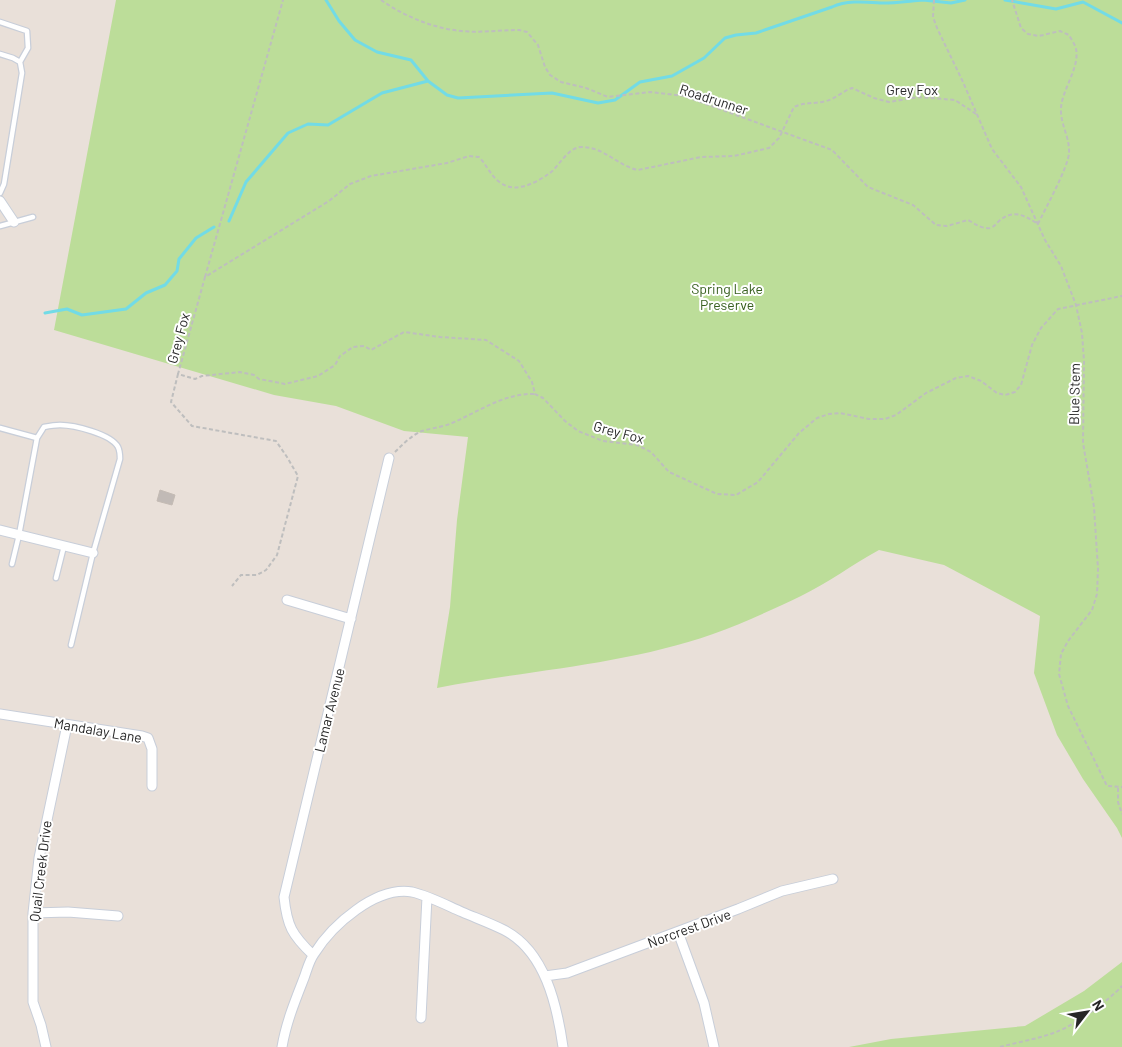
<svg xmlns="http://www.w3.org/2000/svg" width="1122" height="1047" font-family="Barlow,sans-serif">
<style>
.green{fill:#bcdd99}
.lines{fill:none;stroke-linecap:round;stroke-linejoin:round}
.stream{stroke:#72dbe6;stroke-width:3}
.building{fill:#c1bab6;stroke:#c4bbb4}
.lane-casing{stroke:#c8ced9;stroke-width:7}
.street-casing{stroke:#c8ced9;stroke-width:11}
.path{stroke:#bebebe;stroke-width:2;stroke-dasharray:4 2.5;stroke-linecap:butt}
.lane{stroke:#fff;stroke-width:4.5}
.street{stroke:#fff;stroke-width:9}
.labels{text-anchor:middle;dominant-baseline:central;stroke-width:4;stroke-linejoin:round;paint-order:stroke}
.street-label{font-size:14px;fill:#272727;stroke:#fff}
.park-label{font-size:14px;fill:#365e1d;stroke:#fff}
</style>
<rect width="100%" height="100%" fill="#e9e0d9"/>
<path class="green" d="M116 0H1122V838L1117 828 1083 779 1057 735 1034 673 1040 616 944 565 879 550C853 564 828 583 801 596 774 609 741 624 713 634 625 665 529 670 437 688L450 607 457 520 468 437 404 431 336 406 274 395 54 330Z
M1122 962V1047H849L891 1039 1025 1026 1084 991Z"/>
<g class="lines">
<path class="stream" d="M326 0 339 21 355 40 377 52 411 60 428 81 447 95 458 98 552 93 598 103 615 100 640 82 672 76 704 58 725 38 736 35 756 33 832 7C848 0 865 2 883 3 896 3 910 1 923 0
M923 0 951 3 965 0
M1005 0 1056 9 1083 2 1122 23
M229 221 246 182 288 133 308 124 328 125 382 93 428 81
M45 313 67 309 82 315 126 309 146 293 165 285 177 271 179 259 196 238 214 227"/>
</g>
<path class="building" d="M160 490 175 495 172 505 157 501Z"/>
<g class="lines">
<defs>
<path id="lane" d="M0 22 27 31 28 48 20 62
M0 54 13 58 20 62 22 73 4 184 0 193
M0 226 33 217
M0 428 37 438 44 427C49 426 55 425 60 425 74 425 111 434 118 447 120 451 120 455 120 459L93 553 71 645
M12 564 19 535 37 438
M56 578 64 546"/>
<path id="street" d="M0 201 14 222
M0 530 93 553
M287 600 351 619
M0 714 142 736 148 738 152 749V786
M33 913 68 912 118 916
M678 932 704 1003 714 1047
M313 955C292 935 287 926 284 897L389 458
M545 976 567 973 738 909 782 891 833 879
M421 1018 427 897
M46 1047 41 1025 33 1002V913L39 858 67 725
M282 1047C286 1023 295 1001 304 978 307 970 309 961 314 954 332 925 376 886 412 892 429 896 446 905 462 912 476 918 490 923 504 930 545 951 557 1005 563 1047"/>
</defs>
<use href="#lane" class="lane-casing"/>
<use href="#street" class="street-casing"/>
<path class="path" d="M381 0C404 16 432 28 461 31 480 33 500 30 519 30L527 32 538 45 545 67 550 75 561 82 586 88 608 97 651 92 684 96 832 150 868 187 913 205 936 225 947 226 968 220C975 224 982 229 990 228 994 227 996 224 999 221 1013 209 1024 215 1038 224 1045 209 1068 168 1069 153 1070 137 1060 124 1061 108 1062 90 1080 67 1076 49 1075 44 1071 39 1069 35L1060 31 1039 36 1028 34 1021 28 1012 0
M934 0 933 17 937 28 963 82 992 149 1021 187 1045 240 1061 266 1076 305 1082 333 1084 361 1083 443 1094 507 1098 569 1097 594 1092 610 1068 641 1061 654 1059 674 1068 706 1107 786 1122 787
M976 114 955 100 919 97 889 102 874 98 852 88C843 91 835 99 826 101 815 104 804 102 794 107L779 138 769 148 734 156 701 157 638 170C618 166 604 147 582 147 568 147 560 165 550 173 537 182 516 194 501 183 491 177 487 165 479 157L469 156 447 163 371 176 350 184 329 201 205 277 178 374 195 379 202 376 240 372 254 375 259 379 285 384 318 376 335 365 340 356 353 347 364 346 371 350 404 332 440 337 486 340 519 361 532 382 535 394 543 398 565 421 578 431 603 441 637 445 651 452 669 472 717 494 736 495 758 482 799 433 817 418 829 414 840 413 869 419H885L896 415 926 393 956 378 968 376 981 381 997 393 1005 395 1015 392 1021 385 1032 345 1041 328 1058 309 1122 296
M205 277 283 0
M178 374 171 402 192 426 276 441 287 457 298 476 277 555 266 570 257 575H241L232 586
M395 452C403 444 412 435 422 431 432 428 443 427 452 423 480 411 504 393 535 394
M1118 788V802L1122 814
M1000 1047C1018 1042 1038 1039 1056 1032 1075 1025 1108 1001 1122 986"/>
<use href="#lane" class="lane"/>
<use href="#street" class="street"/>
</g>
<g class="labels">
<g class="street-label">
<text x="912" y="89">Grey Fox</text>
<text transform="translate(714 99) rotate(18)">Roadrunner</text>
<text transform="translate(178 338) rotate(-75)">Grey Fox</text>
<text transform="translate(1074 394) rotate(-89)">Blue Stem</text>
<text transform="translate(619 432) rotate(15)">Grey Fox</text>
<text transform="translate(329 710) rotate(-76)">Lamar Avenue</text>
<text transform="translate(98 730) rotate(10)">Mandalay Lane</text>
<text transform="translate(40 871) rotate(-83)">Quail Creek Drive</text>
<text transform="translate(689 928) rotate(-20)">Norcrest Drive</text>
</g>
<g class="park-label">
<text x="727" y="288">Spring Lake<tspan x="727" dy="16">Preserve</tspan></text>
</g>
</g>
<g transform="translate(1087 1012) rotate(59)" stroke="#ffffff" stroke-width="4" paint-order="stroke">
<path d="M0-4L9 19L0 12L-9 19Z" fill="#272727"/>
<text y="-8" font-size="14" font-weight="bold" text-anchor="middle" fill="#272727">N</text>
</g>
</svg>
